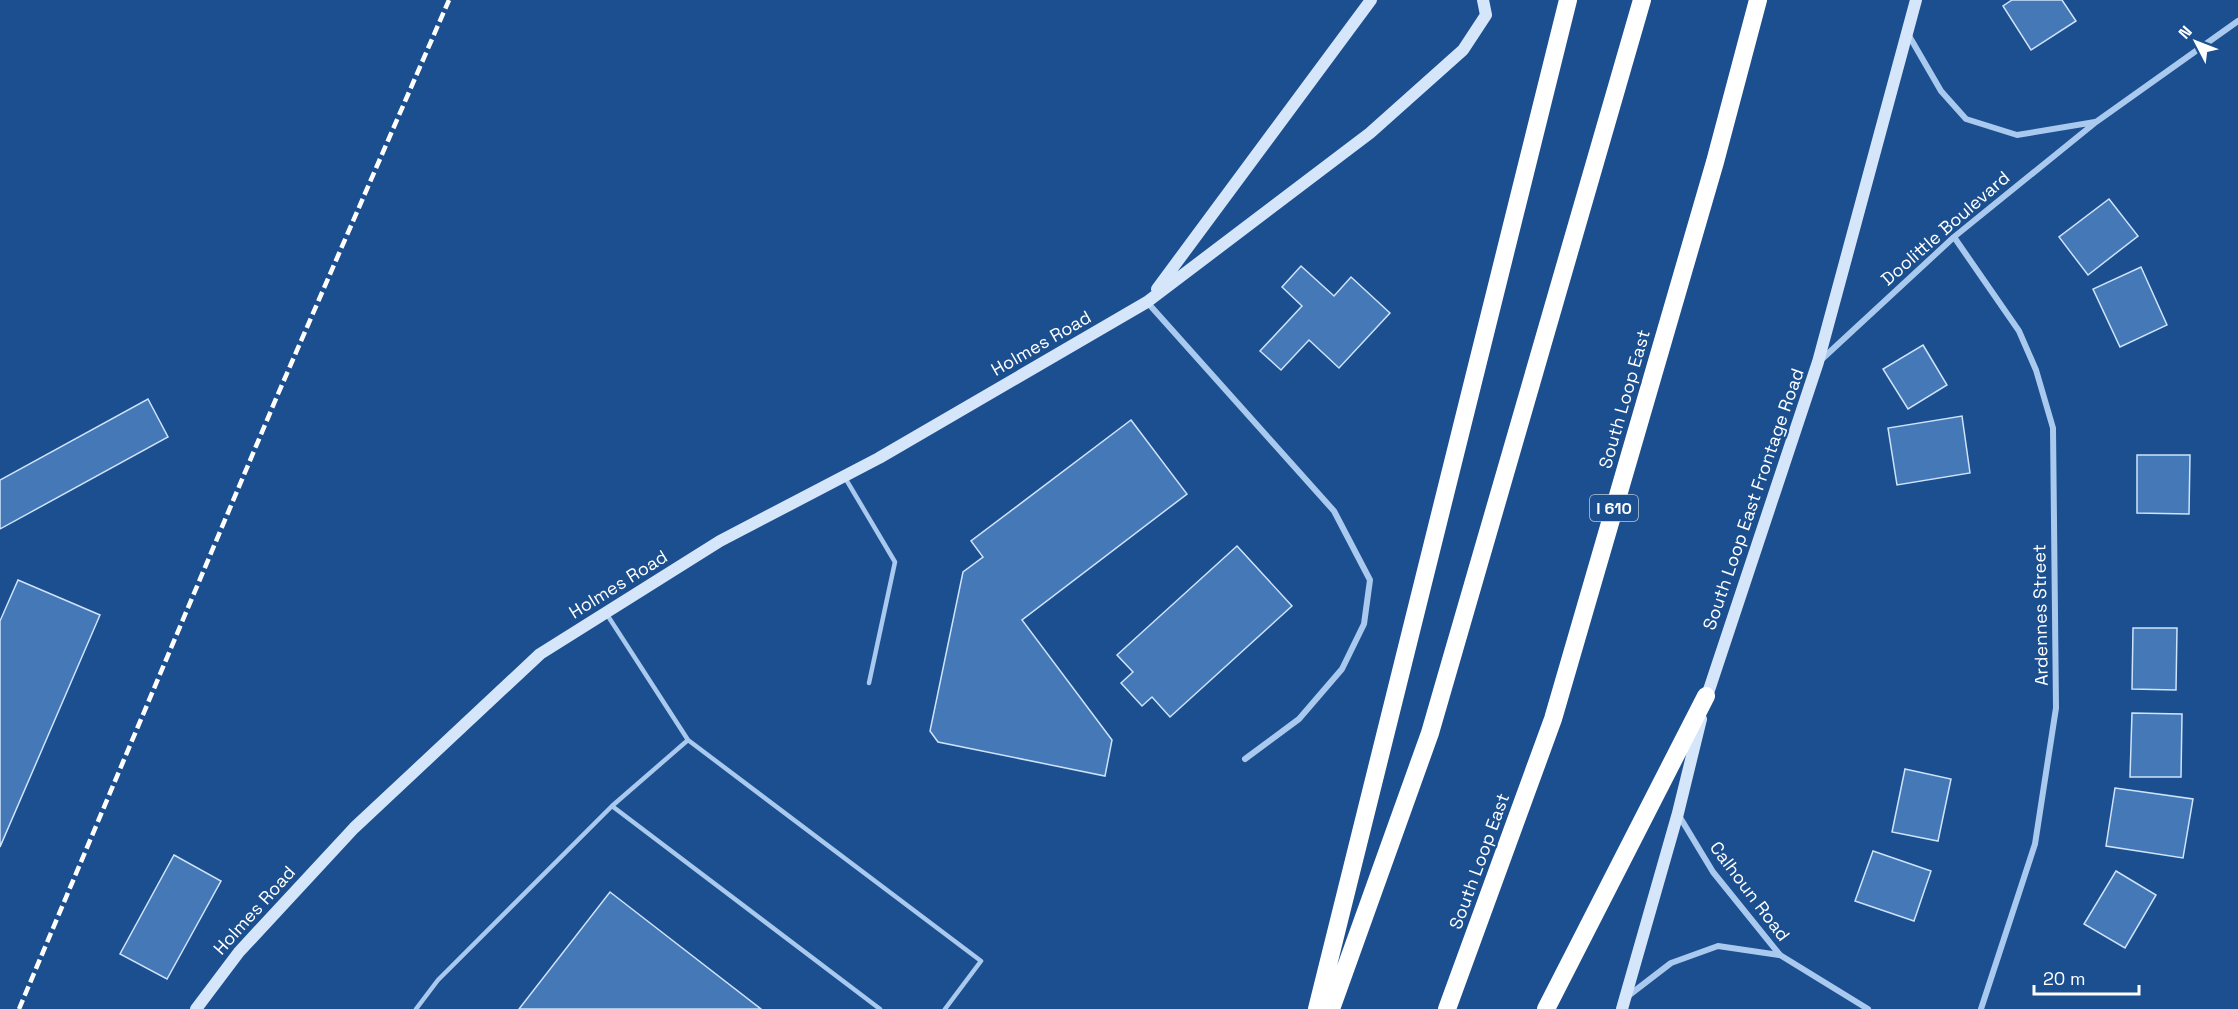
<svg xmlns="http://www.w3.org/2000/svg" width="2238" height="1009" font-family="'Space Grotesk',sans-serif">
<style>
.building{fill:#4478b7;stroke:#cfe3fa;stroke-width:1.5}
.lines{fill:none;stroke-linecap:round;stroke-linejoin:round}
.service{stroke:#a9c9ee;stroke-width:4.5}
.minor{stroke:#a9c9ee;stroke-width:6}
.secondary{stroke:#d6e6fa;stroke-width:12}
.motorway{stroke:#fff;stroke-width:18}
.rail{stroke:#fff;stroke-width:4.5;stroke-dasharray:10 4.5;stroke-linecap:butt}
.labels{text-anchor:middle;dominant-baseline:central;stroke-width:4.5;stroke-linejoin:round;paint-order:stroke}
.shield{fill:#1b4f8f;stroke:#bbcadd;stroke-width:1.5}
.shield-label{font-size:16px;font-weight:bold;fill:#fff}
.street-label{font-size:18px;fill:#fff;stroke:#1b4f8f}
</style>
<rect width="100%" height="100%" fill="#1b4f8f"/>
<path class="building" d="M2012 0H2062L2076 21 2031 50 2003 6Z
M2109 199 2138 236 2088 275 2059 237Z
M1301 266 1334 296 1351 277 1390 313 1339 368 1309 340 1281 370 1260 351 1302 306 1282 287Z
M2141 267 2167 325 2120 347 2093 289Z
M1923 345 1947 385 1908 409 1883 369Z
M148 399 168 437 0 529V480Z
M1962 416 1970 473 1897 485 1888 428Z
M1131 420 1187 494 1022 620 1112 740 1105 776 938 742 930 731 963 572 983 557 971 541Z
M2137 455H2190L2189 514 2137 513Z
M1237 546 1292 606 1170 717 1152 697 1142 706 1121 683 1133 672 1117 655Z
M18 580 100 615 0 847V621Z
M2133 628H2177L2176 690 2132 689Z
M2132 713 2182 714 2181 777H2130Z
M1905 769 1951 779 1938 841 1892 832Z
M2115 788 2193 799 2183 858 2106 846Z
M1873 851 1931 871 1914 921 1855 901Z
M174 855 221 881 167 979 120 954Z
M2116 871 2156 895 2125 948 2084 924Z
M610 892 761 1009H519Z"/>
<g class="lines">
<path class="service" d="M844 476 895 562 869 683
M606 613 688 740
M612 806 880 1009
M416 1009 438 980 612 806 688 740 981 961 945 1009"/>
<path class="minor" d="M1908 34 1941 91 1966 119 2017 135 2095 122
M1954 237 2019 331 2036 370 2053 428 2056 708 2035 844 1981 1009
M1147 302 1334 511 1370 580 1364 624 1342 669 1299 719 1245 759
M1821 360 1954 237 2096 122 2238 21
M1678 814 1713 872 1780 955 1868 1009
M1628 996 1671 963 1718 946 1779 955"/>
<path class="secondary" d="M1157 289 1371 0
M1705 702 1818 362 1916 0
M196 1009 239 952 354 828 540 654 720 541 879 458 1147 302 1370 133 1463 50 1486 15 1483 0
M1622 1009 1678 813 1701 719"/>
<path class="motorway" d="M1317 1009 1568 0
M1331 1009 1430 733 1642 0
M1447 1009 1553 719 1715 162 1758 0
M1546 1009 1706 696"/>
<path class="rail" d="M19 1009 278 394 449 0"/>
</g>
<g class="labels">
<rect class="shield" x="1590" y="495" width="48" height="26" rx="4.5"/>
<g class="shield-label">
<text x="1614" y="508">I 610</text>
</g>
<g class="street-label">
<text transform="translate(1945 228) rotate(-41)">Doolittle Boulevard</text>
<text transform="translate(1041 343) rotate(-30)">Holmes Road</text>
<text transform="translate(1624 399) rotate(-74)">South Loop East</text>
<text transform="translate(1753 499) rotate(-71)">South Loop East Frontage Road</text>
<text transform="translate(618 584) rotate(-32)">Holmes Road</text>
<text transform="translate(2040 615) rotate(-91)">Ardennes Street</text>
<text transform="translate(1479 861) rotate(-70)">South Loop East</text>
<text transform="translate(1750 891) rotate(53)">Calhoun Road</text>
<text transform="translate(254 910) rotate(-48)">Holmes Road</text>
</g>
</g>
<g transform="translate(2196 42) rotate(312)" stroke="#1b4f8f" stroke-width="4.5" paint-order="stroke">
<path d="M0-4.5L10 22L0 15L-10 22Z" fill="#ffffff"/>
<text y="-9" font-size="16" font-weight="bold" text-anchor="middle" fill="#ffffff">N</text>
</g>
<path d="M2034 985v9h105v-9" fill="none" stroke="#ffffff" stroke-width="3"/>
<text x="2043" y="985" font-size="18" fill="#ffffff" stroke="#1b4f8f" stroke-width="4.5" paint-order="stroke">20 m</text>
</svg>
